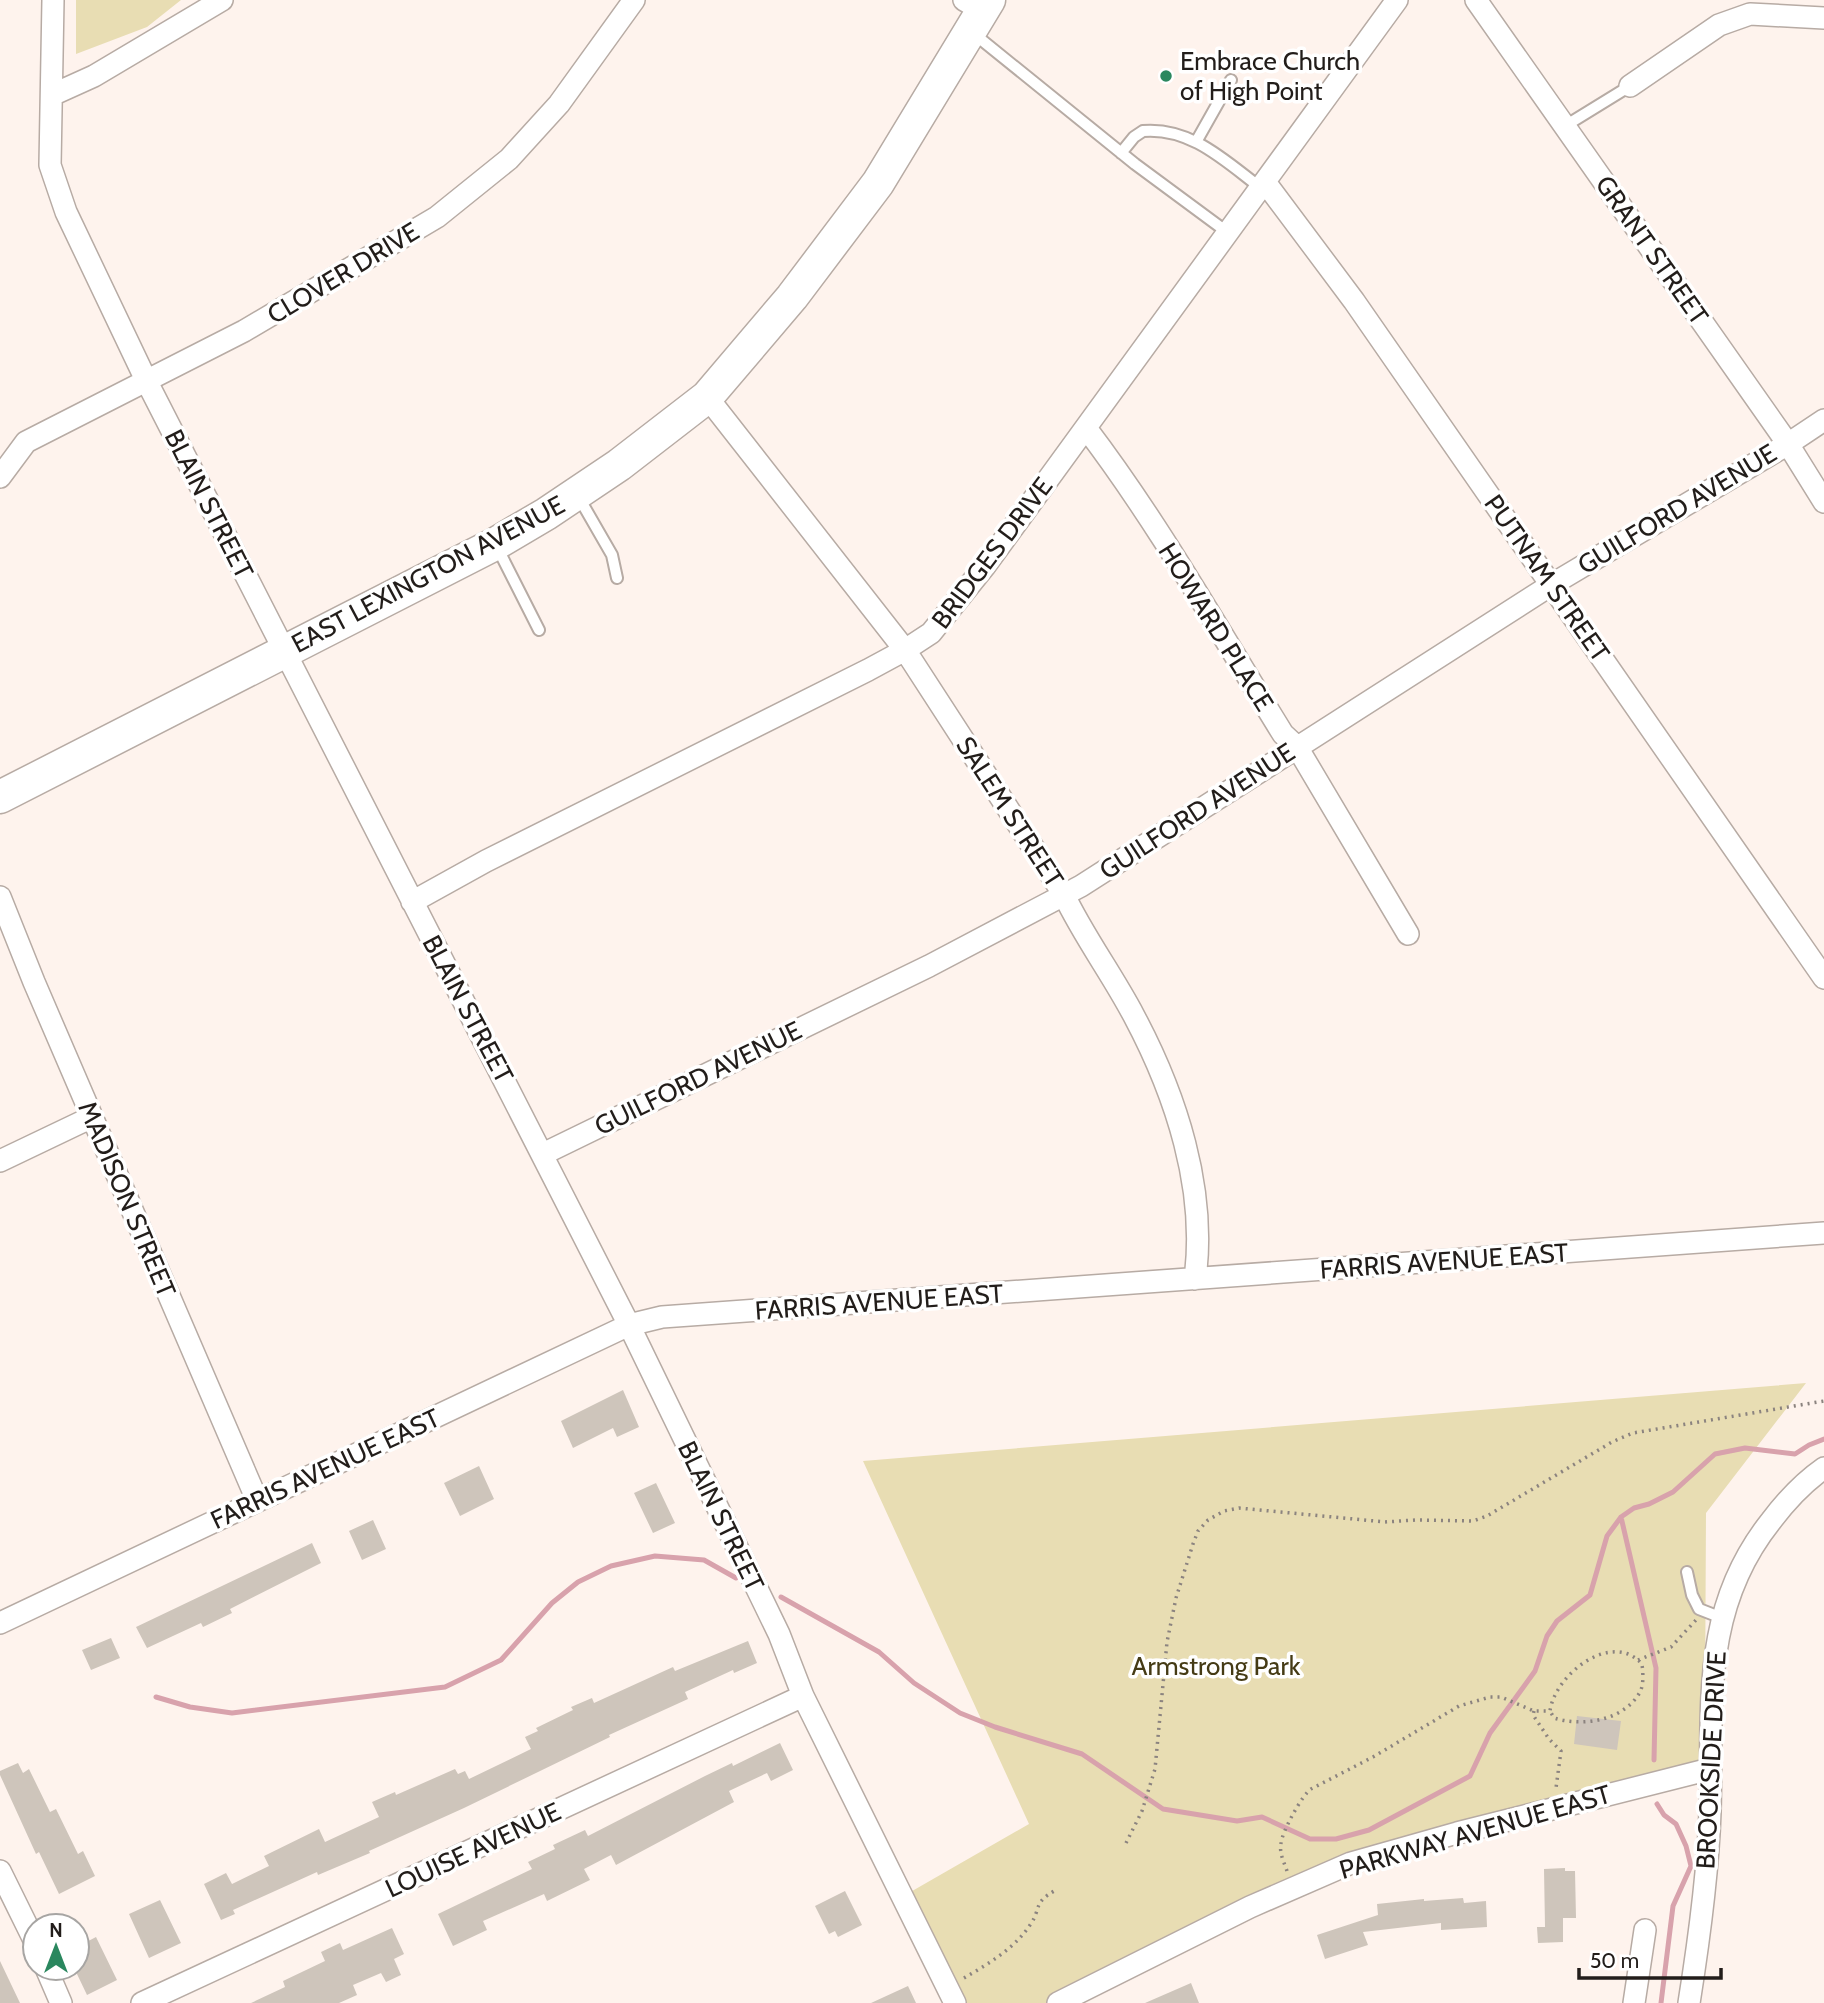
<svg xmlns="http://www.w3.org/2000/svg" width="1824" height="2003" font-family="Cabin,sans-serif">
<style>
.green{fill:#e8ddb3}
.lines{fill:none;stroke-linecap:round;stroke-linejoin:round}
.stream{stroke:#d8a2ac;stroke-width:5}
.building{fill:#cec5bb}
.lane-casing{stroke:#b7aba4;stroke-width:14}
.street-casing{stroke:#b7aba4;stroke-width:24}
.secondary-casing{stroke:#b7aba4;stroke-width:35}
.path{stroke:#8b837f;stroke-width:3.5;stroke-dasharray:2 5;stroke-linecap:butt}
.lane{stroke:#fff;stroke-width:10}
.street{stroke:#fff;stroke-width:21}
.secondary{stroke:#fff;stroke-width:32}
.poi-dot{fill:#2a875e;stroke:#fff;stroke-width:2.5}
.labels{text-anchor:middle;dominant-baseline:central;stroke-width:7;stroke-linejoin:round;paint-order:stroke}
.poi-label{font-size:26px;fill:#221d1a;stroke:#fff;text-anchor:start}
.street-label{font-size:26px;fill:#221d1a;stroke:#fff}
.park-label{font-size:26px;fill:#453b15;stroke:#fff}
</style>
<rect width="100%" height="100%" fill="#fef3ed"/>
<path class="green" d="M76 0H181L147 27 76 54Z
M1806 1383 1706 1513 1705 1709 1710 1769 1351 1863 1066 2003H955L900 1898 1029 1824 863 1461Z"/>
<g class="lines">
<path class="stream" d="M1621 1517 1656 1668 1654 1760
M781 1597 879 1652 914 1683 960 1713 995 1727 1082 1754 1163 1809 1237 1821 1262 1817 1310 1839H1336L1369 1830 1470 1776 1490 1733 1535 1671 1547 1636 1557 1621 1590 1595 1607 1536 1621 1517 1634 1508 1649 1504 1673 1492 1715 1454 1745 1448 1795 1454 1809 1445 1824 1439
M156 1697 190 1707 232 1713 445 1687 501 1660 552 1603 578 1582 611 1566 655 1556 704 1560 736 1578
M1657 1804 1664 1815 1676 1824 1686 1846 1691 1866 1673 1906 1661 2003"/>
</g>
<path class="building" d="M623 1390 639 1427 617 1437 613 1428 573 1448 561 1421Z
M479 1466 494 1499 460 1516 444 1483Z
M656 1483 675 1523 653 1533 634 1493Z
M373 1520 386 1549 362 1560 349 1531Z
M312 1543 321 1563 230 1609 232 1613 203 1627 201 1623 147 1648 136 1627Z
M111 1638 120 1658 91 1670 82 1650Z
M748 1641 757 1663 734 1673 733 1670 685 1692 688 1699 609 1735 610 1737 464 1808 369 1851 370 1853 318 1875 317 1872 233 1910 235 1914 221 1920 204 1884 226 1873 232 1884 269 1866 264 1856 319 1829 325 1842 379 1817 372 1802 395 1792 396 1795 455 1769 458 1774 465 1771 469 1779 531 1749 525 1737 538 1731 536 1728 573 1710 571 1707 592 1698 594 1703 673 1667 675 1671Z
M1577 1716 1621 1721 1617 1750 1574 1744Z
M780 1743 793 1770 771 1781 767 1773 729 1791 734 1802 616 1865 611 1855 584 1869 590 1880 547 1901 544 1894 483 1921 487 1930 453 1946 438 1914 532 1869 528 1862 555 1849 553 1845 585 1830 588 1836 705 1776 732 1763 733 1766Z
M18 1763 23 1773 29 1769 50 1812 56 1809 78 1854 83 1851 95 1876 59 1894 39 1852 36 1854 0 1775V1771Z
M1565 1868V1871H1575L1576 1918H1563V1942L1538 1943 1537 1927H1545L1544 1869Z
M845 1891 862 1925 838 1937 835 1931 829 1934 815 1906Z
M1463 1898 1464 1903 1486 1901 1487 1927 1441 1930V1923L1363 1932 1368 1945 1325 1959 1317 1935 1378 1915 1377 1904 1424 1899V1901Z
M160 1900 181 1943 149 1958 129 1914Z
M392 1928 404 1954 394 1959 401 1975 386 1982 381 1973 353 1985 357 1995 339 2003H251L285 1987 283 1981 325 1961 321 1952 340 1943 343 1950Z
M96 1937 117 1980 87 1995 77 1974V1947Z
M0 1961 20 2003H0Z
M1191 1983 1199 2003H1145Z
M908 1986 916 2003H871Z"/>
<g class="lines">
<defs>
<path id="lane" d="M973 33 1135 164 1227 232
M1565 126 1630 86
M1196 142 1231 80
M1121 153 1134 137 1143 131C1191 127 1225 161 1261 188
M578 496 612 555 617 578
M496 545 539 630
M1687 1572 1692 1595 1699 1609 1722 1618"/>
<path id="street" d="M53 0 50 165 66 212 146 380 629 1325 779 1634 803 1696 955 2003
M964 0 983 11
M1476 0 1788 444 1824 502
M1630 86 1719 25 1750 14 1824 18
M52 95 94 76 222 0
M1265 182 1354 301 1824 978
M707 397 905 650 1064 895C1084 937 1112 974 1134 1016 1176 1095 1207 1189 1195 1279
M1086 428C1159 524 1219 631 1283 734L1297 747 1408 934
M0 477 26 442 244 331 437 217 509 159 559 104 634 0
M0 897 34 982 257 1500
M412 902 486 861 868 670 905 650 931 633 985 566 1397 0
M543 1154 929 966 1081 886 1551 585 1788 444 1824 420
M0 1161 92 1117
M0 1623 629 1325 662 1317 1824 1233
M0 1871 35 1942
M46 1968 61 2003
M142 2003 803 1696
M1058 2003 1250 1907 1351 1863 1457 1833 1710 1769
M1634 2003 1645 1930
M1689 2003C1699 1940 1708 1876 1710 1812 1713 1706 1700 1610 1771 1521 1786 1501 1804 1482 1824 1468"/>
<path id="secondary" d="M0 797 495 544 546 514 619 465 707 397 792 297 878 183 989 0"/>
</defs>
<use href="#lane" class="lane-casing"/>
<use href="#street" class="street-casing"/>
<use href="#secondary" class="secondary-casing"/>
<path class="path" d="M1638 1660 1671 1647 1696 1620
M1534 1711 1533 1715 1549 1739 1561 1751 1556 1788
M1126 1843 1142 1811 1155 1769 1167 1642 1176 1598 1193 1544 1198 1531 1208 1520 1224 1511 1239 1508 1385 1522 1415 1520 1473 1521 1487 1516 1612 1442 1633 1433 1824 1401
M1287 1871C1284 1862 1279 1853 1281 1843 1282 1832 1302 1795 1311 1789L1373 1757 1459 1706 1490 1697H1501L1534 1711H1550C1555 1674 1612 1630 1642 1664 1643 1673 1644 1684 1640 1692 1624 1721 1582 1727 1554 1718L1550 1711
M964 1978C988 1964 1014 1949 1030 1925 1042 1908 1032 1903 1056 1890"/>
<use href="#lane" class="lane"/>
<use href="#street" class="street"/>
<use href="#secondary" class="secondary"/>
</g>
<circle class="poi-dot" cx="1166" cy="76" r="7"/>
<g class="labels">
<g class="poi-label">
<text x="1180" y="61">Embrace Church<tspan x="1180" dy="30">of High Point</tspan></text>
</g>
<g class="street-label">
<text transform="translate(1652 250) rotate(55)">GRANT STREET</text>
<text transform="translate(343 273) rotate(-31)">CLOVER DRIVE</text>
<text transform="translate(209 504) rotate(63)">BLAIN STREET</text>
<text transform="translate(1677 509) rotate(-31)">GUILFORD AVENUE</text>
<text transform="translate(992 553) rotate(-53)">BRIDGES DRIVE</text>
<text transform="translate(428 574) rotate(-28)">EAST LEXINGTON AVENUE</text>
<text transform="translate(1547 578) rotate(55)">PUTNAM STREET</text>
<text transform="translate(1216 627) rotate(58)">HOWARD PLACE</text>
<text transform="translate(1197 811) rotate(-33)">GUILFORD AVENUE</text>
<text transform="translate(1010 812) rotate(57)">SALEM STREET</text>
<text transform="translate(468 1009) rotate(62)">BLAIN STREET</text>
<text transform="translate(698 1078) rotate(-26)">GUILFORD AVENUE</text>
<text transform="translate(127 1199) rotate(67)">MADISON STREET</text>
<text transform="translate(1444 1261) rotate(-4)">FARRIS AVENUE EAST</text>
<text transform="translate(879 1302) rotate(-4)">FARRIS AVENUE EAST</text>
<text transform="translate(325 1469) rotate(-25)">FARRIS AVENUE EAST</text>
<text transform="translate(721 1516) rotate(64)">BLAIN STREET</text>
<text transform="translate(1711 1760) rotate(-87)">BROOKSIDE DRIVE</text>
<text transform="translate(1475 1832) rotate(-16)">PARKWAY AVENUE EAST</text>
<text transform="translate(473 1850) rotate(-25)">LOUISE AVENUE</text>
</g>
<g class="park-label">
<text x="1216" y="1666">Armstrong Park</text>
</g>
</g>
<g transform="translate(56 1947)"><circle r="33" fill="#ffffff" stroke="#a7a5a3" stroke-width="2"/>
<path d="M0-5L12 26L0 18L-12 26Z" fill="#2a875e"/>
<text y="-10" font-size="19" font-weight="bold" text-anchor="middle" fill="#221d1a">N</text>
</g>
<path d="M1579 1968v10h142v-10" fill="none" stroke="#221d1a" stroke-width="3.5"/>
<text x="1590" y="1968" font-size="21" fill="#221d1a" stroke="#ffffff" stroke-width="5" paint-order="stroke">50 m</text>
</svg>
